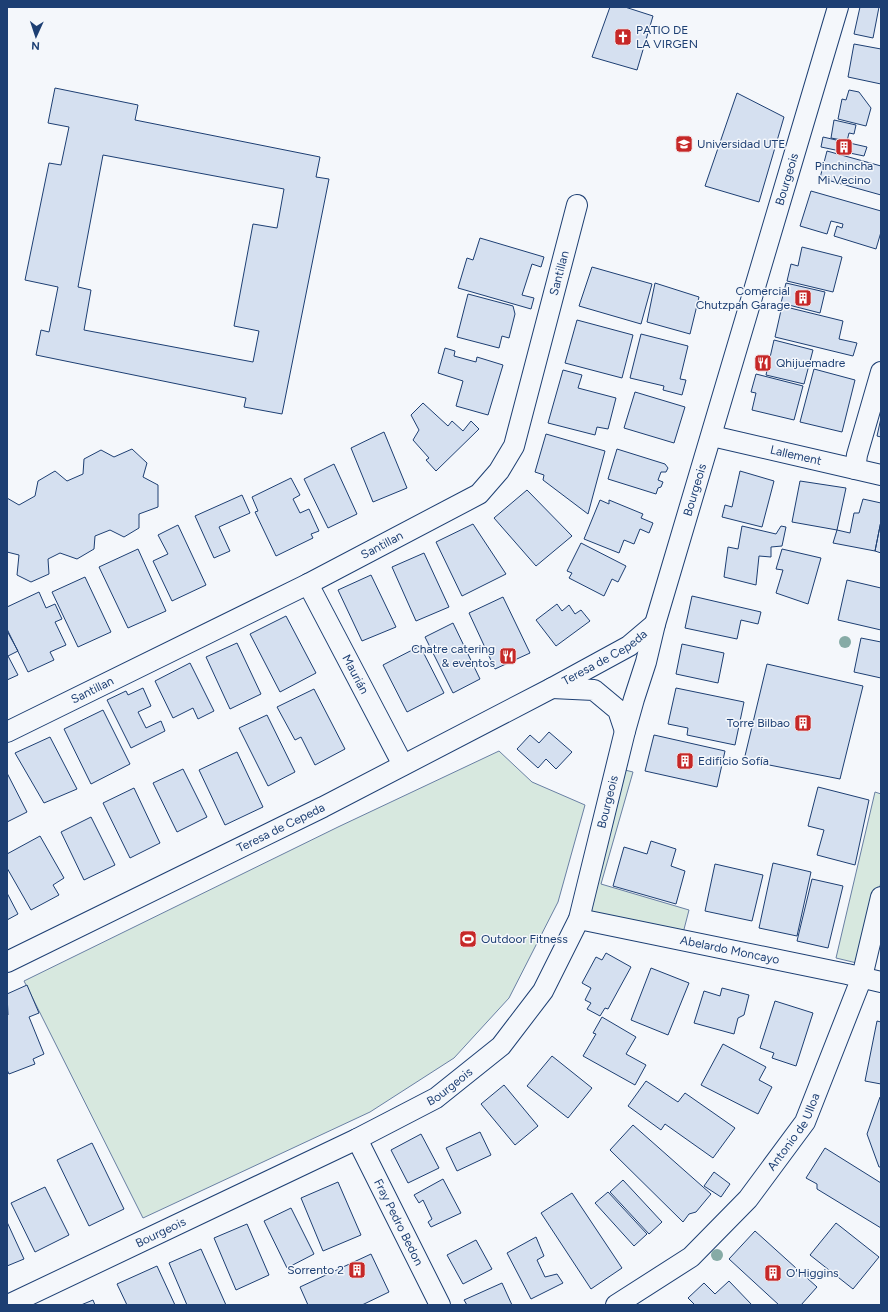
<svg xmlns="http://www.w3.org/2000/svg" width="888" height="1312" font-family="Figtree,sans-serif">
<style>
.green{fill:#d7e8df;stroke:#687fa3}
.building{fill:#d5e0f0;stroke:#1d3f73;fill-rule:evenodd}
.lines{fill:none;stroke-linecap:round;stroke-linejoin:round}
.minor-casing{stroke:#1d3f73;stroke-width:22}
.minor{stroke:#f4f7fb;stroke-width:20}
.tree{fill:#86aba6}
.labels{text-anchor:middle;dominant-baseline:central;stroke-width:3;stroke-linejoin:round;paint-order:stroke}
.poi-label{font-size:12px;fill:#1d3f73;stroke:#f4f7fb;text-anchor:start}
.street-label{font-size:12px;fill:#1d3f73;stroke:#f4f7fb}
</style>
<rect width="100%" height="100%" fill="#f4f7fb"/>
<path class="green" d="M499 751 532 782 585 805 558 902 509 998 454 1058 370 1112 143 1218 24 981 338 827Z
M613 767 633 772 601 884 689 910 682 937 584 917Z
M875 792 881 794V882L861 964 836 958Z"/>
<path class="building" d="M610 7H625L653 16 637 70 592 57Z
M860 7H879L873 38 854 34Z
M854 44 881 49V84L848 77Z
M55 88 138 105 135 120 320 157 316 177 329 179 282 414 244 407 246 398 36 355 41 330 49 332 58 287 25 280 49 163 61 165 69 127 48 123ZM103 155 284 189 277 228 253 224 234 326 259 331 253 362 84 330 91 290 78 287Z
M849 90 859 92 871 108 866 126 838 119 842 99 846 100Z
M737 93 784 117 759 202 705 186Z
M834 120 856 125 854 134 849 133 847 141 831 138Z
M823 137 867 147 864 156 821 147Z
M827 151 881 166V195L820 178Z
M811 191 881 211V232L876 249 834 236 837 226 842 228 843 224 831 221 827 234 800 226Z
M480 238 544 257 541 267 532 264 522 295 534 298 531 309 458 288 467 258 473 260Z
M802 247 842 257 833 292 787 281 791 264 798 266Z
M592 267 652 284 641 324 579 306Z
M655 283 699 297 690 334 647 322Z
M786 283 825 292 820 313 781 303Z
M468 294 513 306 515 314 509 338 502 336 499 348 457 337Z
M782 306 843 321 839 339 857 343 853 356 775 337Z
M577 320 633 335 622 378 565 363Z
M641 334 688 346 680 379 686 380 682 395 663 390 664 386 630 378Z
M774 340 813 350 804 384 766 375Z
M445 348 455 351 454 356 476 362 477 357 503 365 488 415 456 406 463 381 438 373Z
M814 369 855 380 842 432 800 422Z
M563 370 582 375 578 388 616 398 608 429 597 427 595 435 548 423Z
M756 374 803 386 794 420 752 410 756 393 751 392Z
M635 392 685 407 674 443 624 428Z
M423 403 448 426 452 421 463 431 471 421 479 429 436 471 426 460 429 458 413 440 419 430 411 415Z
M881 418V437L877 436Z
M384 432 407 488 373 502 351 448Z
M546 434 605 451 588 514 543 480 544 475 535 472Z
M132 449 147 463 143 477 158 485V507L139 514V528L124 537 110 530 95 536 94 549 77 559 60 553 48 559 49 574 31 582 17 575 19 555 7 552V498L19 505 35 496 38 481 55 471 67 481 83 474 84 459 101 450 114 457Z
M617 449 665 464 668 468 666 472H661L658 480 663 482 661 487 658 488 656 494 608 479Z
M334 464 357 514 328 528 304 479Z
M740 471 774 481 762 527 722 517 725 505 732 507Z
M291 478 300 495 293 499 300 513 309 509 319 531 311 534 313 538 276 556 255 512 258 511 252 497Z
M800 481 846 488 837 530 792 522Z
M527 490 572 536 536 566 494 518Z
M242 495 250 513 219 527 230 551 214 558 195 516Z
M863 499 881 503V521L875 551 833 543 837 530 850 533 854 513H859Z
M600 500 609 504V500L643 514 641 518 653 523 649 533 640 529 634 544 624 540 619 553 584 539Z
M881 521V553L875 551Z
M473 524 506 574 462 596 436 542Z
M178 525 206 585 172 601 153 561 168 554 158 535Z
M742 526 776 534 781 526 786 527 782 546 771 547V557L759 556 756 585 724 577 728 547 738 549Z
M581 543 626 566 618 582 612 579 604 596 569 578 572 573 567 571Z
M138 549 166 611 128 628 99 567Z
M782 549 821 558 808 604 776 593 783 570 776 569Z
M424 553 449 607 416 621 392 567Z
M371 575 396 627 362 641 338 590Z
M85 577 111 632 78 647 52 592Z
M847 580 881 588V630L838 620Z
M39 592 46 608 55 604 62 619 55 622 66 645 50 652 54 660 28 672 7 629V607Z
M692 596 761 612 758 624 741 620 737 639 685 628Z
M503 597 530 653 495 669 469 613Z
M557 604 562 611 569 605 575 614 581 610 590 621 556 646 536 620Z
M286 616 316 673 280 692 250 634Z
M453 623 480 679 453 693 425 637Z
M7 631 18 651 8 656 18 675 7 680Z
M861 638 881 642V678L854 672Z
M237 643 261 694 230 709 206 657Z
M682 644 724 653 718 683 676 674Z
M420 646 444 693 407 712 383 665Z
M190 663 214 711 198 719 193 708 173 718 155 681Z
M767 664 863 686 840 779 744 760Z
M143 688 151 706 138 712 146 728 161 721 165 731 131 748 107 700 126 691 128 695Z
M676 688 744 702 735 745 687 735 688 728 668 724Z
M314 689 345 749 315 765 301 737 295 740 277 707Z
M103 710 130 764 91 784 64 729Z
M267 715 295 772 268 786 239 728Z
M549 732 572 752 556 769 546 759 538 768 517 749 530 735 539 743Z
M654 735 725 751 717 787 645 771Z
M50 737 77 789 44 803 15 753Z
M237 752 263 807 225 825 199 770Z
M183 769 207 817 177 832 153 783Z
M7 773 27 812 7 822Z
M818 787 869 800 855 865 817 855 824 830 808 826Z
M134 788 160 843 130 858 103 803Z
M91 817 115 865 84 880 61 832Z
M40 836 64 878 53 885 59 895 31 910 7 868V854Z
M651 841 676 849 671 866 685 871 676 904 613 886 624 847 647 854Z
M773 863 811 872 797 936 759 928Z
M715 864 763 875 752 921 705 911Z
M812 879 843 886 828 948 797 941Z
M7 893 18 914 7 920Z
M606 953 631 967 608 1009 605 1008 600 1016 587 1009 591 1003 585 1000 591 988 582 983 596 957 602 960Z
M651 968 689 983 668 1035 631 1020Z
M27 985 39 1013 29 1017 44 1054 33 1059 35 1064 9 1074 7 1070V1015H8L7 994Z
M722 988 749 995 744 1015 738 1018 734 1034 694 1023 704 991 720 996Z
M775 1001 813 1013 796 1066 772 1058 774 1053 760 1048Z
M602 1017 636 1037 626 1054 646 1065 635 1085 583 1056 596 1034 593 1033Z
M877 1021 881 1022V1084L865 1081Z
M723 1044 766 1067 759 1080 772 1087 758 1114 701 1085Z
M552 1056 592 1088 568 1118 527 1086Z
M646 1081 678 1102 685 1093 735 1128 713 1158 665 1124 661 1130 628 1106Z
M504 1085 538 1126 515 1145 481 1104Z
M880 1097H881V1167H879L867 1134Z
M633 1125 711 1194 696 1212 689 1214 683 1222 610 1150Z
M480 1132 491 1155 457 1171 446 1148Z
M421 1134 439 1168 408 1183 391 1150Z
M92 1143 124 1209 89 1226 57 1160Z
M825 1148 881 1183V1228L817 1189V1184L806 1178Z
M714 1172 730 1184 721 1197 704 1186Z
M443 1179 461 1213 431 1227 428 1222 432 1219 423 1200 419 1203 414 1195Z
M623 1180 662 1222 649 1234 610 1192Z
M338 1182 361 1235 323 1251 301 1198Z
M45 1187 69 1235 35 1252 11 1203Z
M608 1192 647 1234 634 1246 595 1203Z
M572 1193 622 1268 591 1289 541 1213Z
M291 1208 314 1254 287 1268 264 1221Z
M7 1222 24 1259 7 1266Z
M836 1223 879 1257 853 1289 810 1255Z
M247 1224 269 1275 236 1290 214 1238Z
M755 1231 817 1287 801 1305H779L729 1259Z
M536 1237 544 1256 537 1260 545 1277 557 1274 563 1283 531 1299 507 1253Z
M476 1240 492 1269 463 1284 447 1255Z
M201 1249 226 1305H187L169 1263Z
M371 1254 389 1292 362 1305H308L300 1287Z
M157 1266 175 1305H127L117 1284Z
M729 1281 752 1305H695L688 1298 704 1283 715 1294Z
M502 1283 512 1305H467L464 1300Z
M93 1300 95 1305H81Z"/>
<g class="lines">
<defs>
<g id="minor">
<path id="s1" d="M712 436 881 475"/>
<path d="M855 469 857 455 881 372"/>
<path id="s2" d="M308 584 403 765"/>
<path d="M552 688 594 690 618 710 625 731"/>
<path id="s3" d="M7 732 308 584 479 494 499 471 514 446 577 205"/>
<path id="s4" d="M579 919 847 974 881 982"/>
<path id="s5" d="M7 962 323 807 552 688 629 646 655 624"/>
<path id="s6" d="M357 1139 440 1305"/>
<path id="s7" d="M8 1305 357 1139 436 1098 501 1046 543 991 579 919 625 731 634 699 646 662 655 624 838 7"/>
<path id="s8" d="M616 1305 691 1257 748 1199 805 1122 862 977 881 897"/>
</g>
</defs>
<use href="#minor" class="minor-casing"/>
<use href="#minor" class="minor"/>
</g>
<g class="tree">
<circle cx="845" cy="642" r="6"/>
<circle cx="717" cy="1255" r="6"/>
</g>
<defs>
<symbol id="church-square" viewBox="-11 -11 22 22"><rect x="-9" y="-9" width="18" height="18" rx="4" fill="#c62828" stroke="#f4f7fb"/><path d="M-1.2-6h2.4v3.5h3.3v2.4h-3.3V6h-2.4V-.1h-3.3v-2.4h3.3Z" fill="#fff"/></symbol>
<symbol id="university-square" viewBox="-11 -11 22 22"><rect x="-9" y="-9" width="18" height="18" rx="4" fill="#c62828" stroke="#f4f7fb"/><path d="M0-5L7-2L0 1L-7-2ZM-4 1L0 2.5L4 1V4Q0 6-4 4Z" fill="#fff"/></symbol>
<symbol id="building-square" viewBox="-11 -11 22 22"><rect x="-9" y="-9" width="18" height="18" rx="4" fill="#c62828" stroke="#f4f7fb"/><path d="M-4-6H4V6H1V3H-1V6H-4ZM-2.5-4.3h1.7v1.8h-1.7ZM.8-4.3h1.7v1.8H.8ZM-2.5-1h1.7V.8h-1.7ZM.8-1h1.7V.8H.8Z" fill="#fff"/></symbol>
<symbol id="restaurant-square" viewBox="-11 -11 22 22"><rect x="-9" y="-9" width="18" height="18" rx="4" fill="#c62828" stroke="#f4f7fb"/><path d="M-5-6h1v4h1v-4h1v4h1v-4h1v5L-1.5 .5V6h-2V.5L-5-1ZM5-6V6H3V1.5H1.5Q1.5-4 5-6Z" fill="#fff"/></symbol>
<symbol id="stadium-square" viewBox="-11 -11 22 22"><rect x="-9" y="-9" width="18" height="18" rx="4" fill="#c62828" stroke="#f4f7fb"/><path d="M0-5a6.5 5 0 1 0 0 10a6.5 5 0 1 0 0-10ZM-3.5-1.8h7v3.6h-7Z" fill="#fff"/></symbol>
</defs>
<g fill-rule="evenodd">
<use href="#church-square" x="613" y="27" width="20" height="20"/>
<use href="#university-square" x="674" y="134" width="20" height="20"/>
<use href="#building-square" x="834" y="137" width="20" height="20"/>
<use href="#building-square" x="793" y="288" width="20" height="20"/>
<use href="#restaurant-square" x="753" y="353" width="20" height="20"/>
<use href="#restaurant-square" x="498" y="646" width="20" height="20"/>
<use href="#building-square" x="793" y="713" width="20" height="20"/>
<use href="#building-square" x="675" y="751" width="20" height="20"/>
<use href="#stadium-square" x="458" y="929" width="20" height="20"/>
<use href="#building-square" x="347" y="1260" width="20" height="20"/>
<use href="#building-square" x="763" y="1263" width="20" height="20"/>
</g>
<g class="labels">
<g class="poi-label">
<text x="636" y="30">PATIO DE<tspan x="636" dy="14">LA VIRGEN</tspan></text>
<text x="697" y="144">Universidad UTE</text>
<text x="844" y="166" text-anchor="middle">Pinchincha<tspan x="844" dy="14">Mi Vecino</tspan></text>
<text x="790" y="291" text-anchor="end">Comercial<tspan x="790" dy="14">Chutzpah Garage</tspan></text>
<text x="776" y="363">Qhijuemadre</text>
<text x="495" y="649" text-anchor="end">Chatre catering<tspan x="495" dy="14">&amp; eventos</tspan></text>
<text x="790" y="723" text-anchor="end">Torre Bilbao</text>
<text x="698" y="761">Edificio Sofía</text>
<text x="481" y="939">Outdoor Fitness</text>
<text x="344" y="1270" text-anchor="end">Sorrento 2</text>
<text x="786" y="1273">O'Higgins</text>
</g>
<g class="street-label">
<text stroke="none"><textPath href="#s7" startOffset="1477">Bourgeois</textPath></text>
<text stroke="none"><textPath href="#s3" startOffset="767">Santillan</textPath></text>
<text stroke="none"><textPath href="#s1" startOffset="86">Lallement</textPath></text>
<text stroke="none"><textPath href="#s7" startOffset="1153">Bourgeois</textPath></text>
<text stroke="none"><textPath href="#s3" startOffset="419">Santillan</textPath></text>
<text stroke="none"><textPath href="#s5" startOffset="671">Teresa de Cepeda</textPath></text>
<text stroke="none"><textPath href="#s2" startOffset="102">Maurián</textPath></text>
<text stroke="none"><textPath href="#s3" startOffset="95">Santillan</textPath></text>
<text stroke="none"><textPath href="#s7" startOffset="829">Bourgeois</textPath></text>
<text stroke="none"><textPath href="#s5" startOffset="305">Teresa de Cepeda</textPath></text>
<text stroke="none"><textPath href="#s4" startOffset="154">Abelardo Moncayo</textPath></text>
<text stroke="none"><textPath href="#s7" startOffset="493">Bourgeois</textPath></text>
<text stroke="none"><textPath href="#s8" startOffset="252">Antonio de Ulloa</textPath></text>
<text stroke="none"><textPath href="#s6" startOffset="93">Fray Pedro Bedon</textPath></text>
<text stroke="none"><textPath href="#s7" startOffset="169">Bourgeois</textPath></text>
</g>
</g>
<rect width="888" height="1312" fill="none" stroke="#1d3f73" stroke-width="16"/>
<g transform="translate(36 36) rotate(183)" stroke="#f4f7fb" stroke-width="3" paint-order="stroke">
<path d="M0-3L7 15L0 10L-7 15Z" fill="#1d3f73"/>
<text y="-6" font-size="11" font-weight="bold" text-anchor="middle" fill="#1d3f73">N</text>
</g>
</svg>
